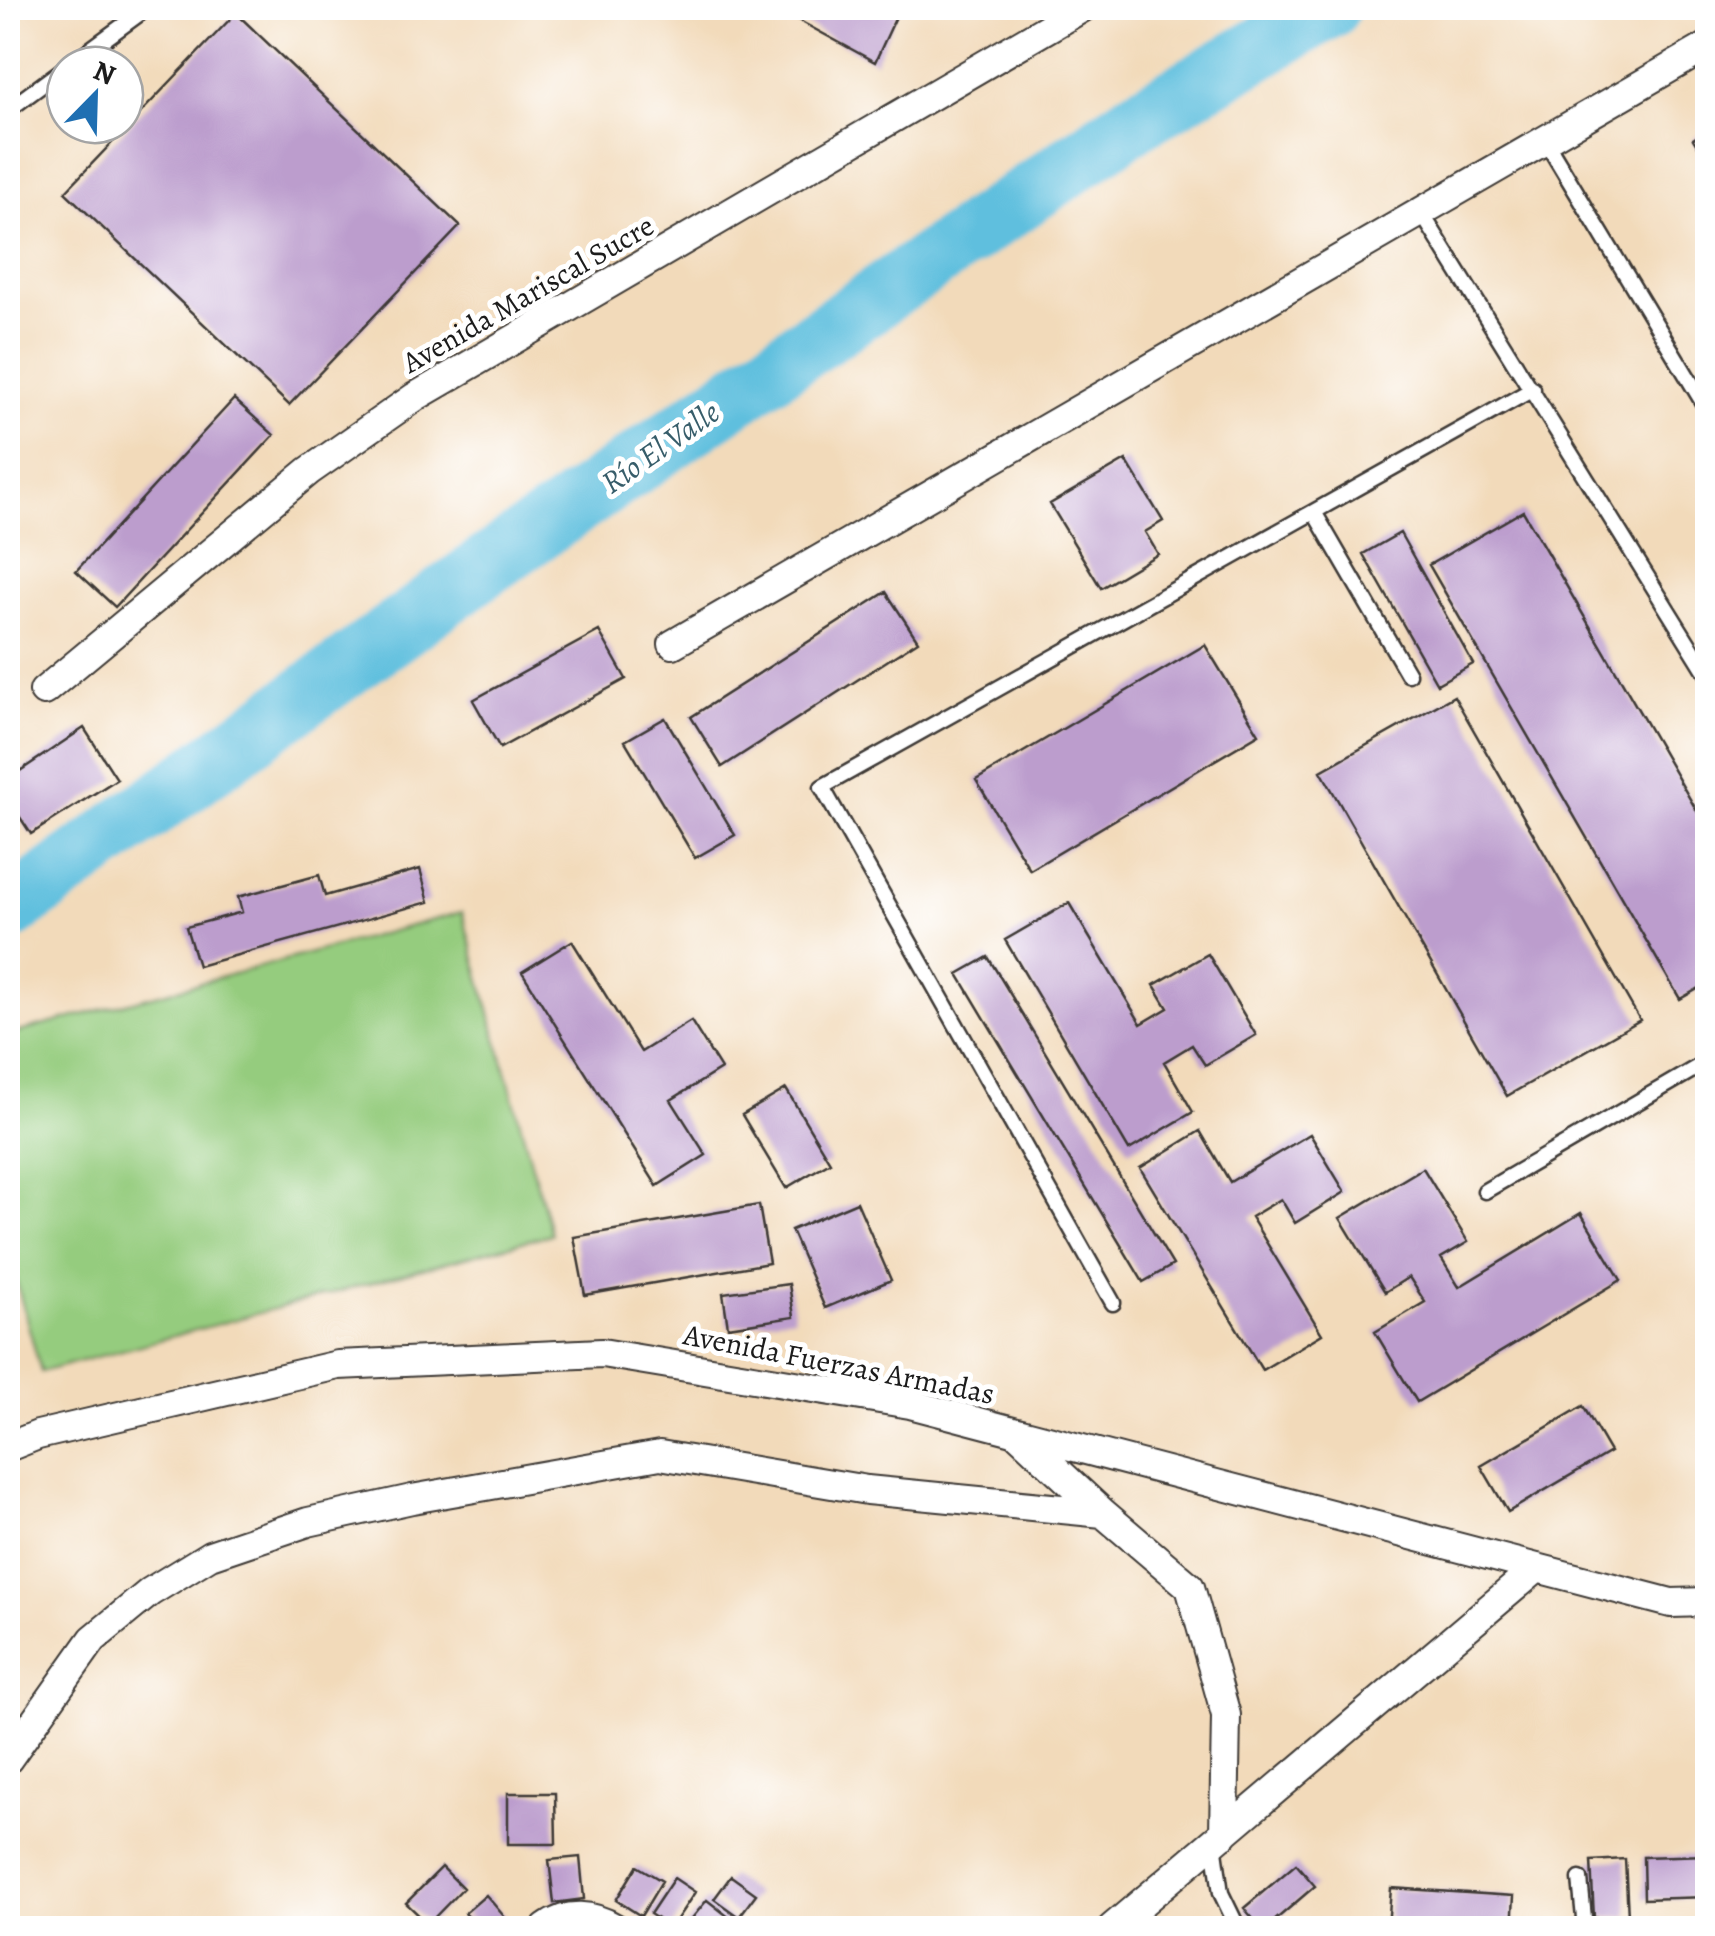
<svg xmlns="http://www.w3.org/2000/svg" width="1715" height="1936" font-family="Alegreya,serif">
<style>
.green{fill:#95cc7e;stroke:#58744d;stroke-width:2.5}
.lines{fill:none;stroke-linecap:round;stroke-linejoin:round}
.river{stroke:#5fbfde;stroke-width:62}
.building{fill:#bc9dcd}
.lane-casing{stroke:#3c3834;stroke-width:19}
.street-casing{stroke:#3c3834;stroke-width:32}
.lane{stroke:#fff;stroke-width:14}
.street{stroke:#fff;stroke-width:28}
.labels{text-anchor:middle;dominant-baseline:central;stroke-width:10;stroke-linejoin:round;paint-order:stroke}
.street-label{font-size:30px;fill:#1c1c1c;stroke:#fff}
.water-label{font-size:32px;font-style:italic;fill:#375d6a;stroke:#fff}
</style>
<rect width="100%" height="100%" fill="#fff"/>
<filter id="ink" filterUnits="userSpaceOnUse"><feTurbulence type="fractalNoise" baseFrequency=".01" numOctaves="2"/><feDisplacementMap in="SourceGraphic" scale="20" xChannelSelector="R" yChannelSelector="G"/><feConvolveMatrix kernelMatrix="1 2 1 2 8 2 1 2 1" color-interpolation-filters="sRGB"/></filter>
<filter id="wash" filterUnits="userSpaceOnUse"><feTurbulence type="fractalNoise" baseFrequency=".0048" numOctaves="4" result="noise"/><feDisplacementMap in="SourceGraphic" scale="40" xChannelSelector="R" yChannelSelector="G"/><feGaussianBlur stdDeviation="2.25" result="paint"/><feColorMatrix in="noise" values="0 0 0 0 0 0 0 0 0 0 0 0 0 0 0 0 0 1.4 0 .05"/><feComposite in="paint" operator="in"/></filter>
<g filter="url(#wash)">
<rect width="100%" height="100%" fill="#f2daba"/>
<path class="green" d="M462 912 551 1234 41 1372 8 1252V1035Z"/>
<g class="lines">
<path class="river" d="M8 911 482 569 1135 121 1329 8"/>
</g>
<g id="blocks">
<path class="building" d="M776 8H900L875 62Z
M236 13 460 226 289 405 65 192Z
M1708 130V163L1693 139Z
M234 399 274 435 115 607 76 571Z
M1126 460 1163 521 1145 532 1158 554 1101 588 1050 504Z
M1523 511 1708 830V983L1680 999 1429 565Z
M1400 533 1473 664 1437 684 1363 554Z
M886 592 918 641 722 767 691 717Z
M599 631 626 679 500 748 473 700Z
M1205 645 1259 734 1030 870 976 780Z
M1454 696 1640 1020 1507 1096 1321 771Z
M665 718 735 835 695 858 625 741Z
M84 728 117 779 31 834 8 799V779Z
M420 869 429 902 198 966 186 927 242 912 238 897 319 875 325 896Z
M1069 903 1141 1024 1168 1008 1154 985 1208 954 1256 1035 1205 1065 1192 1045 1164 1062 1193 1112 1129 1150 1005 940Z
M572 941 641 1052 691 1021 721 1069 671 1100 706 1155 657 1186 522 972Z
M988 957 1173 1265 1143 1282 958 974Z
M786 1089 830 1162 786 1188 742 1115Z
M1200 1131 1230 1182 1310 1134 1345 1192 1295 1223 1281 1199 1251 1217 1322 1334 1262 1370 1140 1168Z
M1423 1168 1468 1242 1441 1258 1459 1287 1581 1213 1621 1280 1417 1402 1375 1332 1425 1302 1409 1277 1385 1292 1340 1218Z
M857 1202 891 1280 825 1308 791 1230Z
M759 1205 769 1263 585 1295 574 1237Z
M789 1284 794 1317 728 1327 723 1293Z
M1583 1406 1610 1452 1508 1512 1481 1466Z
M508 1793H555L556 1844H508Z
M1708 1855V1897L1644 1899 1643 1857Z
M580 1857 584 1899 554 1903 549 1860Z
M1625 1859 1628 1916 1594 1918 1591 1861Z
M1296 1864 1315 1886 1266 1928H1261L1244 1908Z
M637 1866 662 1881 641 1916 616 1900Z
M442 1867 463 1888 428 1924 406 1903Z
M731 1876 756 1894 739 1917 714 1899Z
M674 1878 695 1892 671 1928 650 1914Z
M1391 1888 1514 1896 1512 1928H1388Z
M486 1895 513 1927 511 1928H479L465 1913Z
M707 1900 739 1925 736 1928H684Z
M465 1917 474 1928H450Z
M1639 1923 1640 1928H1600V1924Z"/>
</g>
</g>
<g filter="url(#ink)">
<use href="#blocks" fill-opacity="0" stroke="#3c3834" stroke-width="2.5"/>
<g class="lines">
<defs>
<path id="lane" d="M69 65 147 8
M8 110 65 68
M1545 140 1708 411
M1421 212 1708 675
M1314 512 1408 674
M1485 1191 1708 1061
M1113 1303 822 787 1533 389
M1214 1843 1221 1893 1238 1928
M1580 1879 1585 1928"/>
<path id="street" d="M673 644 1708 46
M44 691 309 471 415 397 1082 8
M1017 1433 1103 1513 1190 1587 1226 1715 1224 1834
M8 1447 38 1435 338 1365 602 1353 910 1404 1671 1603 1708 1602
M8 1759 93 1639 150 1592 210 1555 308 1522 412 1499 660 1455 867 1490 1103 1513
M546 1928C568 1912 592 1914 615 1928
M1112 1928 1537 1568"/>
</defs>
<use href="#lane" class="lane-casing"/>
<use href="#street" class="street-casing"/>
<use href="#lane" class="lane"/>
<use href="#street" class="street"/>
</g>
</g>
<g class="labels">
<g class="street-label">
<text transform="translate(528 294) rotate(-30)">Avenida Mariscal Sucre</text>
<text transform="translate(839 1364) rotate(11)">Avenida Fuerzas Armadas</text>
</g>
<g class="water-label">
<text transform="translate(660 447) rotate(-35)">Río El Valle</text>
</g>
</g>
<rect width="1715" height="1936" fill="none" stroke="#fff" stroke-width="40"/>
<g transform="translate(95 95) rotate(23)"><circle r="48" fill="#ffffff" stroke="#a4a4a4" stroke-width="2.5"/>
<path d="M0-8L18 38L0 25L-18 38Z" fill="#1f6fb2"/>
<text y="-15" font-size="28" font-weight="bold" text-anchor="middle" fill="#1c1c1c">N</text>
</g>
</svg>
